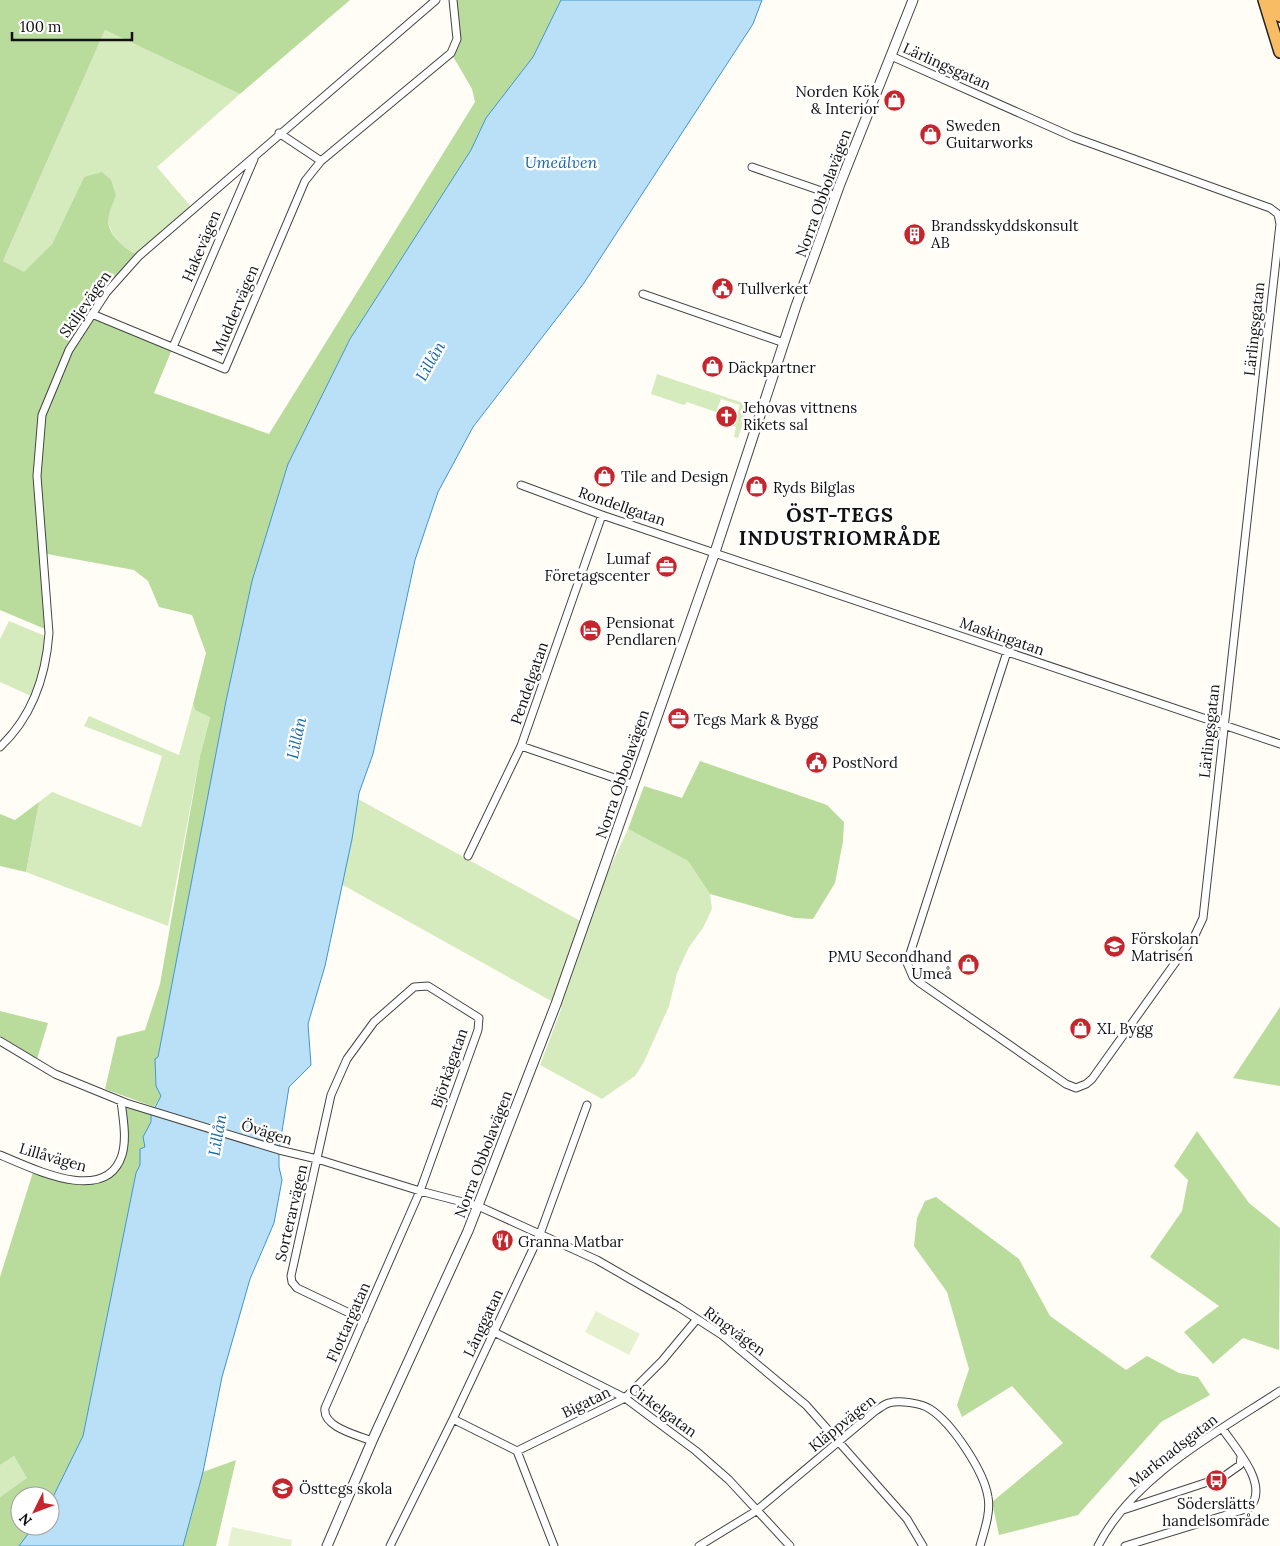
<svg xmlns="http://www.w3.org/2000/svg" width="1280" height="1546" font-family="Lora,serif">
<style>
.green{fill:#d5ebbd}
.forest{fill:#b9dc9c}
.pitch{fill:#e6f2cf}
.water{fill:#b9e0f7;stroke:#3f96cf}
.lines{fill:none;stroke-linecap:round;stroke-linejoin:round}
.minor-casing{stroke:#444;stroke-width:9}
.tertiary-casing{stroke:#444;stroke-width:11}
.trunk-casing{stroke:#222;stroke-width:14}
.minor{stroke:#fff;stroke-width:7}
.tertiary{stroke:#fff;stroke-width:9}
.trunk{stroke:#f7bc64;stroke-width:11}
.labels{text-anchor:middle;dominant-baseline:central;stroke-width:5;stroke-linejoin:round;paint-order:stroke}
.street-label{font-size:15px;fill:#111;stroke:#fff}
.poi-label{font-size:15px;fill:#111;stroke:#fff;text-anchor:start}
.water-label{font-size:16px;font-style:italic;fill:#1768a6;stroke:#fff}
.district-label{font-size:20px;font-weight:bold;letter-spacing:1px;fill:#111;stroke:#fff}
</style>
<rect width="100%" height="100%" fill="#fffdf5"/>
<path class="green" d="M105 30 240 94 157 167 193 209 139 256C124 248 110 237 108 219 107 213 114 203 116 196L84 177 52 244 24 273 3 261Z
M657 374 749 405 738 438 734 437 736 427 733 426 740 405 721 399 716 412 687 402 684 405 651 394Z
M9 621 45 636 39 677 31 696 0 682V639Z
M193 704 195 710 210 716 200 756 168 926 26 872 39 802 52 792 141 827 162 756 84 726 89 716 179 755Z
M358 799 584 923 628 829 688 861 710 894 712 909 703 928 689 947 677 973 669 1006 644 1062 635 1076 602 1099 540 1065 562 1007 341 884 352 839Z
M14 1456 28 1478 0 1497V1465Z"/>
<path class="forest" d="M0 0H350L240 94 105 30 3 261 24 272 52 244 84 177 102 172 111 180 116 196C114 202 110 209 109 215 104 233 125 249 139 256L92 314 173 347 154 393 269 434 475 102 472 89 451 53 457 38 453 0H561L533 57 486 118 471 150 350 339 288 464 252 581 226 701 158 1057C153 1069 154 1084 161 1096L154 1107 105 1089 117 1037 145 1030 160 984 200 756 210 717 195 710 193 704 206 653 192 615 159 607 148 581 134 570 47 554 42 542 40 554 45 629 0 610Z
M700 761 827 805 844 822 843 841 835 883 813 919 795 918 710 894 688 861 628 829 644 786 682 798Z
M39 802 26 872 0 866V814L15 820Z
M1280 1007V1086L1233 1078Z
M0 1011 48 1023 37 1059 0 1036Z
M121 1101 151 1115C151 1123 147 1138 145 1147L140 1149V1165L136 1173 83 1436 50 1503V1496H20V1526H34L19 1546H0V1497L27 1478 14 1456 0 1465V1277L34 1169 85 1183 108 1175 122 1155Z
M1197 1131 1249 1203 1280 1228 1279 1350 1243 1338 1213 1364 1184 1332 1219 1306 1150 1257 1182 1211 1188 1180 1174 1166Z
M936 1197 1019 1259 1050 1316 1126 1370 1147 1356 1179 1373 1198 1377 1210 1395 1161 1422 1078 1515 999 1535 992 1502 1063 1443 1012 1386 962 1417 957 1405 969 1369 947 1292 914 1246 917 1218 925 1201Z
M236 1460 216 1546H183L203 1472Z"/>
<path class="pitch" d="M596 1311 640 1334 629 1355 585 1332Z
M232 1527 292 1540 291 1546H228Z"/>
<path class="water" d="M561 0H762L753 24 584 283 473 427 438 492 415 560 373 754 359 793 352 839 325 966 308 1024 311 1065 289 1087 279 1150V1167L282 1180 274 1223 250 1279 222 1377 203 1472 183 1546H19L34 1526H50V1503L83 1436 136 1173 140 1165V1149L145 1147 143 1137 151 1122V1115L161 1096 156 1086 155 1059 158 1057 226 701 252 581 288 464 350 339 471 150 486 118 533 57Z"/>
<g class="lines">
<defs>
<path id="minor" d="M891 56 1073 137 1270 208 1278 214 1280 224 1203 918 1195 935 1092 1079 1086 1084 1076 1088 1066 1084 920 983 913 977 907 963 1007 652
M279 133 321 161
M752 167 836 196
M643 294 784 343
M92 314 225 369 305 181 321 161 451 53 457 39 453 0
M173 347 254 159
M521 485 602 515 1280 744
M521 746 632 784
M0 747C32 717 46 675 49 633L37 476 42 415 69 350 106 293 139 256 436 0
M468 856 521 746 602 515
M0 1041 55 1074 126 1103 279 1150 317 1159 420 1191 478 1206 597 1260 677 1306 722 1335 806 1405 907 1519 923 1546
M0 1155C32 1168 106 1206 122 1155 127 1138 123 1118 121 1101
M364 1320 297 1288 292 1282 291 1276 331 1095 347 1059 374 1022 414 987 428 986 479 1018 478 1030 420 1191 325 1408C322 1427 357 1435 372 1441
M494 1332 625 1398 696 1451 729 1480 790 1546
M453 1419 517 1451 554 1546
M517 1451 625 1398 662 1361 697 1319
M1123 1510 1223 1477 1240 1465 1241 1457
M390 1546 453 1419 540 1234 587 1105
M699 1546 756 1511 875 1411C879 1409 884 1404 889 1403 899 1400 921 1403 930 1409 952 1423 984 1471 988 1497 991 1513 984 1531 980 1546
M1098 1546C1133 1477 1217 1432 1280 1391
M1125 1546 1249 1508C1271 1486 1235 1448 1222 1428"/>
<path id="tertiary" d="M327 1546 372 1441 468 1231 556 1004 715 552 796 306 840 184 913 0"/>
<path id="trunk" d="M1264 0 1280 52
M1275 0 1280 16"/>
</defs>
<use href="#minor" class="minor-casing"/>
<use href="#tertiary" class="tertiary-casing"/>
<use href="#trunk" class="trunk-casing"/>
<use href="#minor" class="minor"/>
<use href="#tertiary" class="tertiary"/>
<use href="#trunk" class="trunk"/>
</g>
<defs>
<symbol id="shop-disc" viewBox="-11 -11 22 22"><circle r="9.5" fill="#c4262e" stroke="#fff"/><path d="M-5-2.5h2.3a2.7 3.5 0 0 1 5.4 0H5L5.5 6h-11ZM-1.5-2.5h3a1.5 2.3 0 0 0-3 0Z" fill="#fff"/></symbol>
<symbol id="building-disc" viewBox="-11 -11 22 22"><circle r="9.5" fill="#c4262e" stroke="#fff"/><path d="M-4-6H4V6H1V3H-1V6H-4ZM-2.5-4.3h1.7v1.8h-1.7ZM.8-4.3h1.7v1.8H.8ZM-2.5-1h1.7V.8h-1.7ZM.8-1h1.7V.8H.8Z" fill="#fff"/></symbol>
<symbol id="civic-disc" viewBox="-11 -11 22 22"><circle r="9.5" fill="#c4262e" stroke="#fff"/><path d="M-.6-6.5H3V-4.5H.6V-3L4-1V1h2V6H-6V1h2V-1L-.6-3ZM-1.2 2.5V6h2.4V2.5Z" fill="#fff"/></symbol>
<symbol id="church-disc" viewBox="-11 -11 22 22"><circle r="9.5" fill="#c4262e" stroke="#fff"/><path d="M-1.2-6h2.4v3.5h3.3v2.4h-3.3V6h-2.4V-.1h-3.3v-2.4h3.3Z" fill="#fff"/></symbol>
<symbol id="office-disc" viewBox="-11 -11 22 22"><circle r="9.5" fill="#c4262e" stroke="#fff"/><path d="M-6-3h4V-5.5h4V-3h4V5H-6ZM-1-4.5V-3h2v-1.5ZM-6 0V1H6V0Z" fill="#fff"/></symbol>
<symbol id="hotel-disc" viewBox="-11 -11 22 22"><circle r="9.5" fill="#c4262e" stroke="#fff"/><path d="M-6-4.5h1.5V1H6V5H4.5V3h-9V5H-6ZM-4 0a1.8 1.8 0 1 1 3.6 0ZM.5 0V-2.5h3Q6-2.5 6 0Z" fill="#fff"/></symbol>
<symbol id="school-disc" viewBox="-11 -11 22 22"><circle r="9.5" fill="#c4262e" stroke="#fff"/><path d="M0-5L7-2L0 1L-7-2ZM-4 1L0 2.5L4 1V4Q0 6-4 4Z" fill="#fff"/></symbol>
<symbol id="restaurant-disc" viewBox="-11 -11 22 22"><circle r="9.5" fill="#c4262e" stroke="#fff"/><path d="M-5-6h1v4h1v-4h1v4h1v-4h1v5L-1.5 .5V6h-2V.5L-5-1ZM5-6V6H3V1.5H1.5Q1.5-4 5-6Z" fill="#fff"/></symbol>
<symbol id="bus-disc" viewBox="-11 -11 22 22"><circle r="9.5" fill="#c4262e" stroke="#fff"/><path d="M-5-6H5V4H4V6H2V4H-2V6H-4V4H-5ZM-3.5-4V0h7V-4ZM-3.5 1.2v1.5H-2V1.2ZM2 1.2v1.5H3.5V1.2Z" fill="#fff"/></symbol>
</defs>
<g fill-rule="evenodd">
<use href="#shop-disc" x="882" y="88" width="25" height="25"/>
<use href="#shop-disc" x="918" y="122" width="25" height="25"/>
<use href="#building-disc" x="902" y="222" width="25" height="25"/>
<use href="#civic-disc" x="710" y="276" width="25" height="25"/>
<use href="#shop-disc" x="700" y="354" width="25" height="25"/>
<use href="#church-disc" x="714" y="404" width="25" height="25"/>
<use href="#shop-disc" x="592" y="464" width="25" height="25"/>
<use href="#shop-disc" x="744" y="474" width="25" height="25"/>
<use href="#office-disc" x="654" y="554" width="25" height="25"/>
<use href="#hotel-disc" x="578" y="618" width="25" height="25"/>
<use href="#office-disc" x="666" y="706" width="25" height="25"/>
<use href="#civic-disc" x="804" y="750" width="25" height="25"/>
<use href="#school-disc" x="1102" y="934" width="25" height="25"/>
<use href="#shop-disc" x="956" y="952" width="25" height="25"/>
<use href="#shop-disc" x="1068" y="1016" width="25" height="25"/>
<use href="#restaurant-disc" x="490" y="1228" width="25" height="25"/>
<use href="#bus-disc" x="1204" y="1468" width="25" height="25"/>
<use href="#school-disc" x="270" y="1476" width="25" height="25"/>
</g>
<g class="labels">
<g class="street-label">
<text transform="translate(947 66) rotate(24)">Lärlingsgatan</text>
<text transform="translate(823 193) rotate(-70)">Norra Obbolavägen</text>
<text transform="translate(201 246) rotate(-67)">Hakevägen</text>
<text transform="translate(85 304) rotate(-55)">Skiljevägen</text>
<text transform="translate(235 310) rotate(-67)">Muddervägen</text>
<text transform="translate(1254 329) rotate(-84)">Lärlingsgatan</text>
<text transform="translate(622 506) rotate(19)">Rondellgatan</text>
<text transform="translate(1002 636) rotate(19)">Maskingatan</text>
<text transform="translate(529 683) rotate(-71)">Pendelgatan</text>
<text transform="translate(1209 731) rotate(-84)">Lärlingsgatan</text>
<text transform="translate(622 774) rotate(-71)">Norra Obbolavägen</text>
<text transform="translate(449 1068) rotate(-71)">Björkågatan</text>
<text transform="translate(267 1132) rotate(17)">Övägen</text>
<text transform="translate(483 1154) rotate(-69)">Norra Obbolavägen</text>
<text transform="translate(53 1157) rotate(16)">Lillåvägen</text>
<text transform="translate(291 1213) rotate(-77)">Sorterarvägen</text>
<text transform="translate(348 1322) rotate(-66)">Flottargatan</text>
<text transform="translate(483 1323) rotate(-65)">Långgatan</text>
<text transform="translate(735 1331) rotate(36)">Ringvägen</text>
<text transform="translate(586 1402) rotate(-26)">Bigatan</text>
<text transform="translate(663 1410) rotate(36)">Cirkelgatan</text>
<text transform="translate(842 1423) rotate(-39)">Kläppvägen</text>
<text transform="translate(1173 1450) rotate(-38)">Marknadsgatan</text>
</g>
<g class="poi-label">
<text x="879" y="91" text-anchor="end">Norden Kök<tspan x="879" dy="17">&amp; Interior</tspan></text>
<text x="946" y="125">Sweden<tspan x="946" dy="17">Guitarworks</tspan></text>
<text x="931" y="225">Brandsskyddskonsult<tspan x="931" dy="17">AB</tspan></text>
<text x="738" y="288">Tullverket</text>
<text x="728" y="367">Däckpartner</text>
<text x="743" y="407">Jehovas vittnens<tspan x="743" dy="17">Rikets sal</tspan></text>
<text x="621" y="476">Tile and Design</text>
<text x="773" y="487">Ryds Bilglas</text>
<text x="650" y="558" text-anchor="end">Lumaf<tspan x="650" dy="17">Företagscenter</tspan></text>
<text x="606" y="622">Pensionat<tspan x="606" dy="17">Pendlaren</tspan></text>
<text x="694" y="719">Tegs Mark &amp; Bygg</text>
<text x="832" y="762">PostNord</text>
<text x="1131" y="938">Förskolan<tspan x="1131" dy="17">Matrisen</tspan></text>
<text x="952" y="956" text-anchor="end">PMU Secondhand<tspan x="952" dy="17">Umeå</tspan></text>
<text x="1097" y="1028">XL Bygg</text>
<text x="518" y="1241">Granna Matbar</text>
<text x="299" y="1488">Östtegs skola</text>
<text x="1216" y="1503" text-anchor="middle">Söderslätts<tspan x="1216" dy="17">handelsområde</tspan></text>
</g>
<g class="water-label">
<text x="561" y="162">Umeälven</text>
<text transform="translate(430 361) rotate(-60)">Lillån</text>
<text transform="translate(296 738) rotate(-78)">Lillån</text>
<text transform="translate(217 1135) rotate(-80)">Lillån</text>
</g>
<g class="district-label">
<text x="840" y="514">ÖST-TEGS<tspan x="840" dy="23">INDUSTRIOMRÅDE</tspan></text>
</g>
</g>
<g transform="translate(35 1511) rotate(228)"><circle r="24" fill="#ffffff" stroke="#a0a0a0"/>
<path d="M0-4L9 19L0 12L-9 19Z" fill="#c4262e"/>
<text y="-8" font-size="14" font-weight="bold" text-anchor="middle" fill="#111111">N</text>
</g>
<path d="M12 32v8h120v-8" fill="none" stroke="#111111" stroke-width="2.5"/>
<text x="20" y="32" font-size="15" fill="#111111" stroke="#ffffff" stroke-width="4" paint-order="stroke">100 m</text>
</svg>
